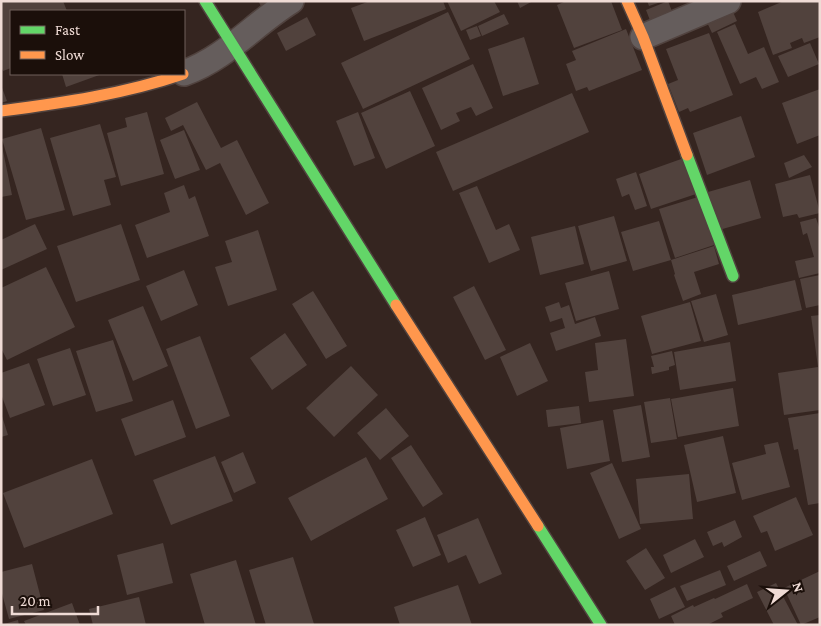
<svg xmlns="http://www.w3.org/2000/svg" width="821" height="626" font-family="'Crimson Pro',serif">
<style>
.building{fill:#51423d}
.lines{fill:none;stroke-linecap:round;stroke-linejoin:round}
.street-casing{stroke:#51433f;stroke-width:28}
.fast-casing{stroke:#51433f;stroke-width:14}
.slow-casing{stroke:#51433f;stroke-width:14}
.street{stroke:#655d5c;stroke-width:25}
.fast{stroke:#63d668;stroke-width:11}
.slow{stroke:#ff974d;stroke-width:11}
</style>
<rect width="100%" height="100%" fill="#352520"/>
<path class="building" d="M1 1H63L67 11H11V68L3 71 1 67Z
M258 1H271L261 6Z
M370 1H443L446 9 364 41 351 8Z
M447 1H494L500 12 461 31Z
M517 1H533L520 8Z
M566 1H611L622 30 574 48 557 5Z
M647 1H661V2L649 6Z
M668 1 673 14 651 23 646 10Z
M784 1H820V37L804 43 802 38 790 43 792 48 773 55 758 12Z
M730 5 737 21 712 33 704 16Z
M448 12 470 59 363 109 341 63Z
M504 14 509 24 482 36 478 26Z
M307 17 316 35 286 51 277 33Z
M735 24 748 54 764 47 779 82 762 89 756 77 740 84 717 32Z
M477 26 481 36 470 40 466 30Z
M626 29 642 70 589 91 587 87 576 91 566 64 576 60 572 51Z
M709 33 733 95 690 112 688 108 679 112 668 84 678 80 666 49Z
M524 37 539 84 503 96 488 49Z
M810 43 819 64 788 77 778 56Z
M473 64 493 108 476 116 471 107 456 113 460 121 441 130 422 88Z
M62 74H102L66 87Z
M1 85 7 101 1 103Z
M820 89V135L797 144 782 103Z
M410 91 435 146 386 169 361 113Z
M572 93 589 132 453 191 436 152Z
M197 102 221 148 237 140 269 203 246 215 220 163 206 170 183 125 171 131 165 118Z
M147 112 164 174 121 186 107 133 127 127 125 118Z
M358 112 375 158 354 166 336 121Z
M741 116 755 157 707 175 693 133Z
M100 124 116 177 104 180 111 205 73 216 50 138Z
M41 128 65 210 26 220 2 139Z
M184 130 200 170 175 179 160 140Z
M1 141 12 195 1 197Z
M804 155 812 167 789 178 784 163Z
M684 158 696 194 651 209 639 174Z
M636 172 647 206 635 210 629 194 622 197 616 179Z
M810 175 820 213 799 218 797 214 783 217 775 184Z
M750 180 761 218 719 230 708 192Z
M184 185 189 199 195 196 209 236 147 258 135 225 170 212 164 193Z
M477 186 496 230 509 224 520 250 489 263 459 193Z
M698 197 714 245 675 258 659 209Z
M614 216 627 261 591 271 578 226Z
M816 218 820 230V273L799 278 795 261 814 257 807 233 803 235 800 222Z
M659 221 671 260 633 271 621 232Z
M35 224 47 249 1 270V240Z
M121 224 140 280 76 302 57 246Z
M575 226 584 264 540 275 531 237Z
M258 230 277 290 228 306 215 267 232 262 225 241Z
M714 246 719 264 694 272 701 294 683 301 674 275 675 274 671 260Z
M46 267 75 327 7 360 1 348V288Z
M184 270 198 305 161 321 146 286Z
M609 271 619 309 576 321 565 283Z
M820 275V305L806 308 800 279Z
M795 280 802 310 738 325 732 295Z
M474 286 506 350 485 360 453 297Z
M313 291 347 346 326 359 292 304Z
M716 294 728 335 704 342 691 301Z
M559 302 561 308 569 305 575 324 595 317 601 336 556 351 550 333 565 328 562 318 550 322 545 307Z
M690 302 701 341 652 354 641 316Z
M143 306 168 366 133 381 108 320Z
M820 315V410L784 415 778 373 818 367 811 316Z
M285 333 307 365 272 390 250 358Z
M200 336 230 416 196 429 166 349Z
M626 339 634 396 589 402 585 372 598 370 595 343Z
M113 340 133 401 96 412 76 351Z
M730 342 736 381 680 390 674 352Z
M530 343 548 381 517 396 500 357Z
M70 348 86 395 53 406 37 359Z
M672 351 675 365 669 367V370L652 374 651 367H654L651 356Z
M29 363 45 405 10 418 1 394V373Z
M351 366 378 395 334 437 306 408Z
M733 388 739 426 678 437 671 399Z
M670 398 677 439 651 443 644 402Z
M173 400 186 437 135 456 121 419Z
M641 405 650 457 622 462 613 410Z
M579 406 581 423 548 427 546 410Z
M386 408 409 436 380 460 357 433Z
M1 413 8 435 1 437Z
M820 413V503L808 505 798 449 794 450 788 418Z
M603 420 610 461 567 469 560 428Z
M723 436 736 493 697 502 684 445Z
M778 442 790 487 742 500 732 463 766 454 764 445Z
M411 445 443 494 423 507 391 458Z
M243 452 256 483 234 493 221 462Z
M215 456 233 501 171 525 153 480Z
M366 457 388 499 311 541 288 498Z
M92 459 113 514 24 548 3 493Z
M612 463 641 529 619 539 590 473Z
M689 474 693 519 640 524 636 479Z
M796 497 813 535 775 551 767 531 761 533 753 516Z
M425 517 441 555 413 567 396 530Z
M478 518 502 574 479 584 466 555 448 563 437 535Z
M735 520 742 537 724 547 722 542 713 546 707 532Z
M695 539 704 557 671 573 663 555Z
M163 543 173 583 127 595 117 555Z
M646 548 665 578 645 590 626 561Z
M760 551 767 566 734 581 727 566Z
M293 557 314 624 266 625 249 570Z
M236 560 256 625H205L190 574Z
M32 564 44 610 9 619 1 590V572Z
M720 570 726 585 687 601 680 586Z
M820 571V617L801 625 784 588Z
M776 583 798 625H774L757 592Z
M747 584 753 598 721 613 723 617 707 625H675L671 616 693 605 694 607 714 598 715 599Z
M458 585 472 625H400L394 607Z
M675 587 685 607 659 619 650 599Z
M139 597 146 625H93L89 609Z
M72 603 80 625H26L24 621Z
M18 620 19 625H4V624Z"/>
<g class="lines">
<defs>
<path id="street" d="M643 37 728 1
M184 73C226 58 254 24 291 1"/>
<path id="fast" d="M205 1 396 305
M687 155 733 276
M538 526 601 625"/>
<path id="slow" d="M627 1 643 37 687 155
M1 111C63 103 124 94 183 74
M396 305 538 526"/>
</defs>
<use href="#street" class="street-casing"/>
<use href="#fast" class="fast-casing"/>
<use href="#slow" class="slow-casing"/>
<use href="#street" class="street"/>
<use href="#fast" class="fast"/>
<use href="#slow" class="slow"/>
</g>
<rect width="821" height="626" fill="none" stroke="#efdbd5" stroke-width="5"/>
<rect x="10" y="10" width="175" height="65" fill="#1b0f0a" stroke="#70615b"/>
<rect x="20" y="26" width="25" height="8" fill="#63d668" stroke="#70615b"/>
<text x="55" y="35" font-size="15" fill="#efdbd5">Fast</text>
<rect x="20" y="51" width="25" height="8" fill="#ff974d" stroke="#70615b"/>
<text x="55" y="60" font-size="15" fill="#efdbd5">Slow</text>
<g transform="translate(786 591) rotate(73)" stroke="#1b0f0a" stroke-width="4" paint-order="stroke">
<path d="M0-4L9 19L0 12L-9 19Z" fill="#efdbd5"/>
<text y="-8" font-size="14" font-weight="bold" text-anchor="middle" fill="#efdbd5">N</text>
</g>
<path d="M12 606v8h86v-8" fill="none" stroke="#efdbd5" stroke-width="2.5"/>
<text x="20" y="606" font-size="15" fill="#efdbd5" stroke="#1b0f0a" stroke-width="4" paint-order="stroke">20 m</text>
</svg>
